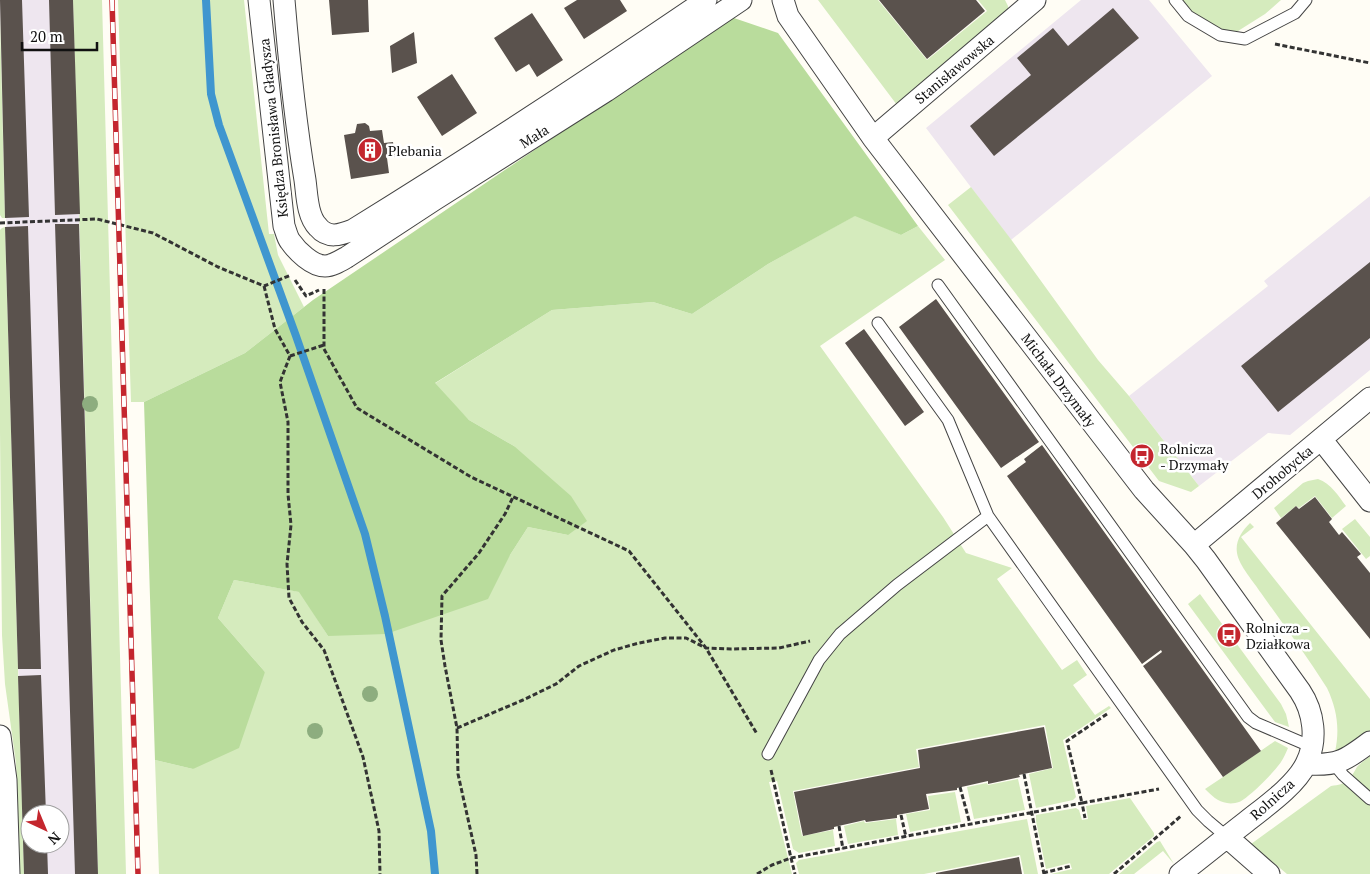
<svg xmlns="http://www.w3.org/2000/svg" width="1370" height="874" font-family="'PT Serif',serif">
<style>
.industrial{fill:#eee6ef;fill-rule:evenodd}
.green{fill:#d5ebbd}
.forest{fill:#b9dc9c}
.lines{fill:none;stroke-linecap:round;stroke-linejoin:round}
.stream{stroke:#3f96cf;stroke-width:8}
.building{fill:#5a524d}
.service-casing{stroke:#444;stroke-width:13}
.minor-casing{stroke:#444;stroke-width:23}
.path{stroke:#333;stroke-width:3;stroke-dasharray:5 2.5;stroke-linecap:butt}
.service{stroke:#fff;stroke-width:11}
.minor{stroke:#fff;stroke-width:21}
.rail-casing{stroke:#c4262e;stroke-width:5.5}
.rail{stroke:#fff;stroke-width:4;stroke-dasharray:11;stroke-linecap:butt}
.tree{fill:#8dad7f}
.labels{text-anchor:middle;dominant-baseline:central;stroke-width:5;stroke-linejoin:round;paint-order:stroke}
.street-label{font-size:14px;fill:#111;stroke:#fff}
.poi-label{font-size:14px;fill:#111;stroke:#fff;text-anchor:start}
</style>
<rect width="100%" height="100%" fill="#fffdf5"/>
<path class="industrial" d="M0 0H73L98 874H24ZM30 814H60V844H30Z
M1081 0H1149L1212 76 1011 240 926 128Z
M1370 196V370L1290 435 1268 433 1199 486 1129 396 1268 286 1264 281Z"/>
<path class="green" d="M73 0H102L126 874H98Z
M118 0H244L269 234H274L278 255 304 307 245 353 144 402H131Z
M818 0H878L927 60 987 11 978 0H1005L1008 6V11L897 105Z
M1178 0H1281L1265 14 1238 31C1216 37 1193 14 1178 0Z
M0 18 5 218H2L0 215Z
M971 187 1010 238 1098 360 1129 396 1199 486 1191 492 1159 481 948 205Z
M856 215 901 235 918 226 945 260 820 346 943 517 966 553 1012 568 997 579 1062 670 1077 660 1087 675 1073 685 1095 715 1109 706 1111 708 1063 740 1076 797 1073 800 1036 808 1029 774 1053 768 1045 725 916 749 919 767 793 791 802 836 833 830 835 846 799 853 793 849 777 781 769 782 792 874H159L155 760 193 769 265 672 218 618 234 580 300 592 328 636 510 555 528 527 568 535 514 446 469 420 434 384 552 310 653 302 692 314 768 264Z
M5 227 24 874H20L16 763 5 684 2 635 0 431V230L2 228Z
M1318 479C1331 483 1339 497 1346 506L1332 518 1315 496 1299 508 1296 506 1281 518 1274 508 1303 483 1308 481Z
M1355 519 1370 537V556L1366 559 1342 529Z
M1250 523 1254 527 1241 537 1370 699V733L1335 752C1340 729 1337 709 1327 688 1306 655 1283 624 1261 593 1254 582 1239 566 1237 553 1235 541 1242 531 1250 523Z
M1200 594 1281 704 1286 714 1289 727 1275 722 1188 604Z
M1275 741 1288 748C1286 753 1284 757 1281 762 1275 771 1249 798 1239 802 1236 803 1231 804 1227 803 1218 802 1211 795 1205 789L1223 777Z
M1370 756V874H1287L1251 844 1331 786C1347 784 1349 781 1357 767 1360 763 1366 760 1370 756Z
M1018 779 1025 810 974 819 967 787 987 783 988 785Z
M955 792 961 822 910 832 906 814 930 810 928 796Z
M1130 798 1154 833V836L1109 874H1051L1072 869 1070 863 1046 869 1036 821V815L1076 808 1079 810 1082 820 1088 819 1086 806Z
M896 819 898 835 848 844 844 826 864 821 865 823Z
M1027 819 1038 874H1024L1020 855 924 874H799L796 863 799 860Z
M1160 841 1174 864 1163 851 1134 874H1119L1157 842Z"/>
<path class="forest" d="M731 17 778 33 918 226 901 235 855 216 768 264 692 314 653 302 552 310 435 383 469 420 514 446 571 496 587 521 568 535 528 527 510 555 488 599 386 634 328 636 299 592 234 580 218 618 265 672 239 748 193 769 155 760 144 402 245 353 313 300Z"/>
<g class="lines">
<path class="stream" d="M206 0 211 94 219 125 296 336 365 534 385 616 431 831 435 874"/>
</g>
<path class="building" d="M0 0H22L29 217 5 218Z
M49 0H73L80 214 55 215Z
M329 0H368L369 32 332 35Z
M577 0H620L627 11 584 39 564 8Z
M879 0H976L985 11 927 59Z
M1113 8 1139 38 994 156 970 126 1031 75 1017 58 1053 28 1068 46Z
M532 13 563 60 537 77 529 64 516 72 494 38Z
M414 32 417 63 392 73 390 46Z
M452 74 477 113 442 136 417 97Z
M365 123 369 126 370 131 382 130 384 143 393 142 395 157 387 158 389 173 351 179 344 135 355 133 357 124Z
M55 224H79L98 874H75Z
M28 226 41 669H18L5 227Z
M1370 262V338L1278 412 1241 366Z
M936 299 1039 442 1001 468 899 327Z
M864 329 924 412 905 426 845 343Z
M1042 445 1261 751 1223 777 1143 666 1162 652 1161 650 1142 664 1007 476 1026 462 1024 459Z
M1315 497 1332 519 1329 522 1339 535 1342 532 1361 554 1357 557 1370 573V639L1276 523 1296 506 1299 509Z
M41 675 46 814H30V844H47L48 874H24L18 676Z
M1044 727 1052 768 1019 775 1020 777 988 784V781L957 788V790L926 794 929 809 897 815V818L866 822 865 820 834 827V829L803 836 794 792 920 768 918 750Z
M1019 857 1022 874H936V873Z"/>
<g class="lines">
<defs>
<path id="service" d="M1175 0 1188 16 1220 35 1245 39 1295 13 1306 0
M938 285 1248 717 1256 723 1312 747
M878 323 948 420 988 516 1197 810 1208 821 1227 837
M768 754 819 660 840 634 897 585 988 516
M1334 764 1343 775 1370 799"/>
<path id="minor" d="M259 0 284 226C286 231 287 237 290 241 297 251 312 266 325 266 332 266 340 261 347 257L434 200 606 91 741 0
M284 0C289 60 295 120 305 180 307 194 307 216 318 227 328 239 340 235 353 230 473 156 590 79 706 0
M783 0 788 16 873 138 1144 490 1194 545 1206 560 1300 691C1314 712 1318 740 1306 764 1295 786 1266 806 1246 822 1224 839 1202 857 1180 874
M873 138 1035 0
M1321 439 1370 501
M1194 545 1370 398
M0 736 6 780 9 874
M1306 764C1337 766 1345 761 1370 742
M1227 837 1269 874"/>
</defs>
<use href="#service" class="service-casing"/>
<use href="#minor" class="minor-casing"/>
<path class="path" d="M1275 44 1370 63
M0 223 97 219 153 233 218 267 264 286 291 275
M295 280 306 296 319 290
M264 286 275 329 290 356 280 382 288 422V494L291 525 287 564 289 598 302 622 324 650 363 757 379 831 380 874
M324 289V349L357 408 471 477 629 551 706 648 757 734
M290 356 324 345
M1107 714 1067 741 1082 803 1159 789
M457 728 523 700 556 684 579 666 614 650 639 643 665 638H686L706 648 731 649 779 648 810 641
M771 770 791 858 1082 803 1085 818
M1024 774 1044 874
M960 787 970 824
M901 815 906 837
M839 826 843 849
M1043 873 1071 866
M477 874 476 855 458 774 457 728 445 666 441 640 442 596 479 553 505 514 513 497
M757 874 772 865 791 858 795 874
M1114 874 1181 816"/>
<use href="#service" class="service"/>
<use href="#minor" class="minor"/>
<defs>
<path id="rail" d="M112 0 138 874"/>
</defs>
<use href="#rail" class="rail-casing"/>
<use href="#rail" class="rail"/>
</g>
<g class="tree">
<circle cx="90" cy="404" r="8"/>
<circle cx="370" cy="694" r="8"/>
<circle cx="315" cy="731" r="8"/>
</g>
<defs>
<symbol id="building-disc" viewBox="-11 -11 22 22"><circle r="9.5" fill="#c4262e" stroke="#fff"/><path d="M-4-6H4V6H1V3H-1V6H-4ZM-2.5-4.3h1.7v1.8h-1.7ZM.8-4.3h1.7v1.8H.8ZM-2.5-1h1.7V.8h-1.7ZM.8-1h1.7V.8H.8Z" fill="#fff"/></symbol>
<symbol id="bus-disc" viewBox="-11 -11 22 22"><circle r="9.5" fill="#c4262e" stroke="#fff"/><path d="M-5-6H5V4H4V6H2V4H-2V6H-4V4H-5ZM-3.5-4V0h7V-4ZM-3.5 1.2v1.5H-2V1.2ZM2 1.2v1.5H3.5V1.2Z" fill="#fff"/></symbol>
</defs>
<g fill-rule="evenodd">
<use href="#building-disc" x="356" y="136" width="28" height="28"/>
<use href="#bus-disc" x="1128" y="442" width="28" height="28"/>
<use href="#bus-disc" x="1215" y="621" width="28" height="28"/>
</g>
<g class="labels">
<g class="street-label">
<text transform="translate(954 69) rotate(-40)">Stanisławowska</text>
<text transform="translate(273 128) rotate(-96)">Księdza Bronisława Gładysza</text>
<text transform="translate(534 136) rotate(-32)">Mała</text>
<text transform="translate(1059 380) rotate(53)">Michała Drzymały</text>
<text transform="translate(1282 472) rotate(-40)">Drohobycka</text>
<text transform="translate(1272 799) rotate(-42)">Rolnicza</text>
</g>
<g class="poi-label">
<text x="388" y="150">Plebania</text>
<text x="1160" y="448">Rolnicza<tspan x="1160" dy="16">- Drzymały</tspan></text>
<text x="1246" y="627">Rolnicza -<tspan x="1246" dy="16">Działkowa</tspan></text>
</g>
</g>
<g transform="translate(45 829) rotate(136)"><circle r="24" fill="#ffffff" stroke="#a0a0a0"/>
<path d="M0-4L9 19L0 12L-9 19Z" fill="#c4262e"/>
<text y="-8" font-size="14" font-weight="bold" text-anchor="middle" fill="#111111">N</text>
</g>
<path d="M22 42v8h75v-8" fill="none" stroke="#111111" stroke-width="2.5"/>
<text x="30" y="42" font-size="15" fill="#111111" stroke="#ffffff" stroke-width="4" paint-order="stroke">20 m</text>
</svg>
